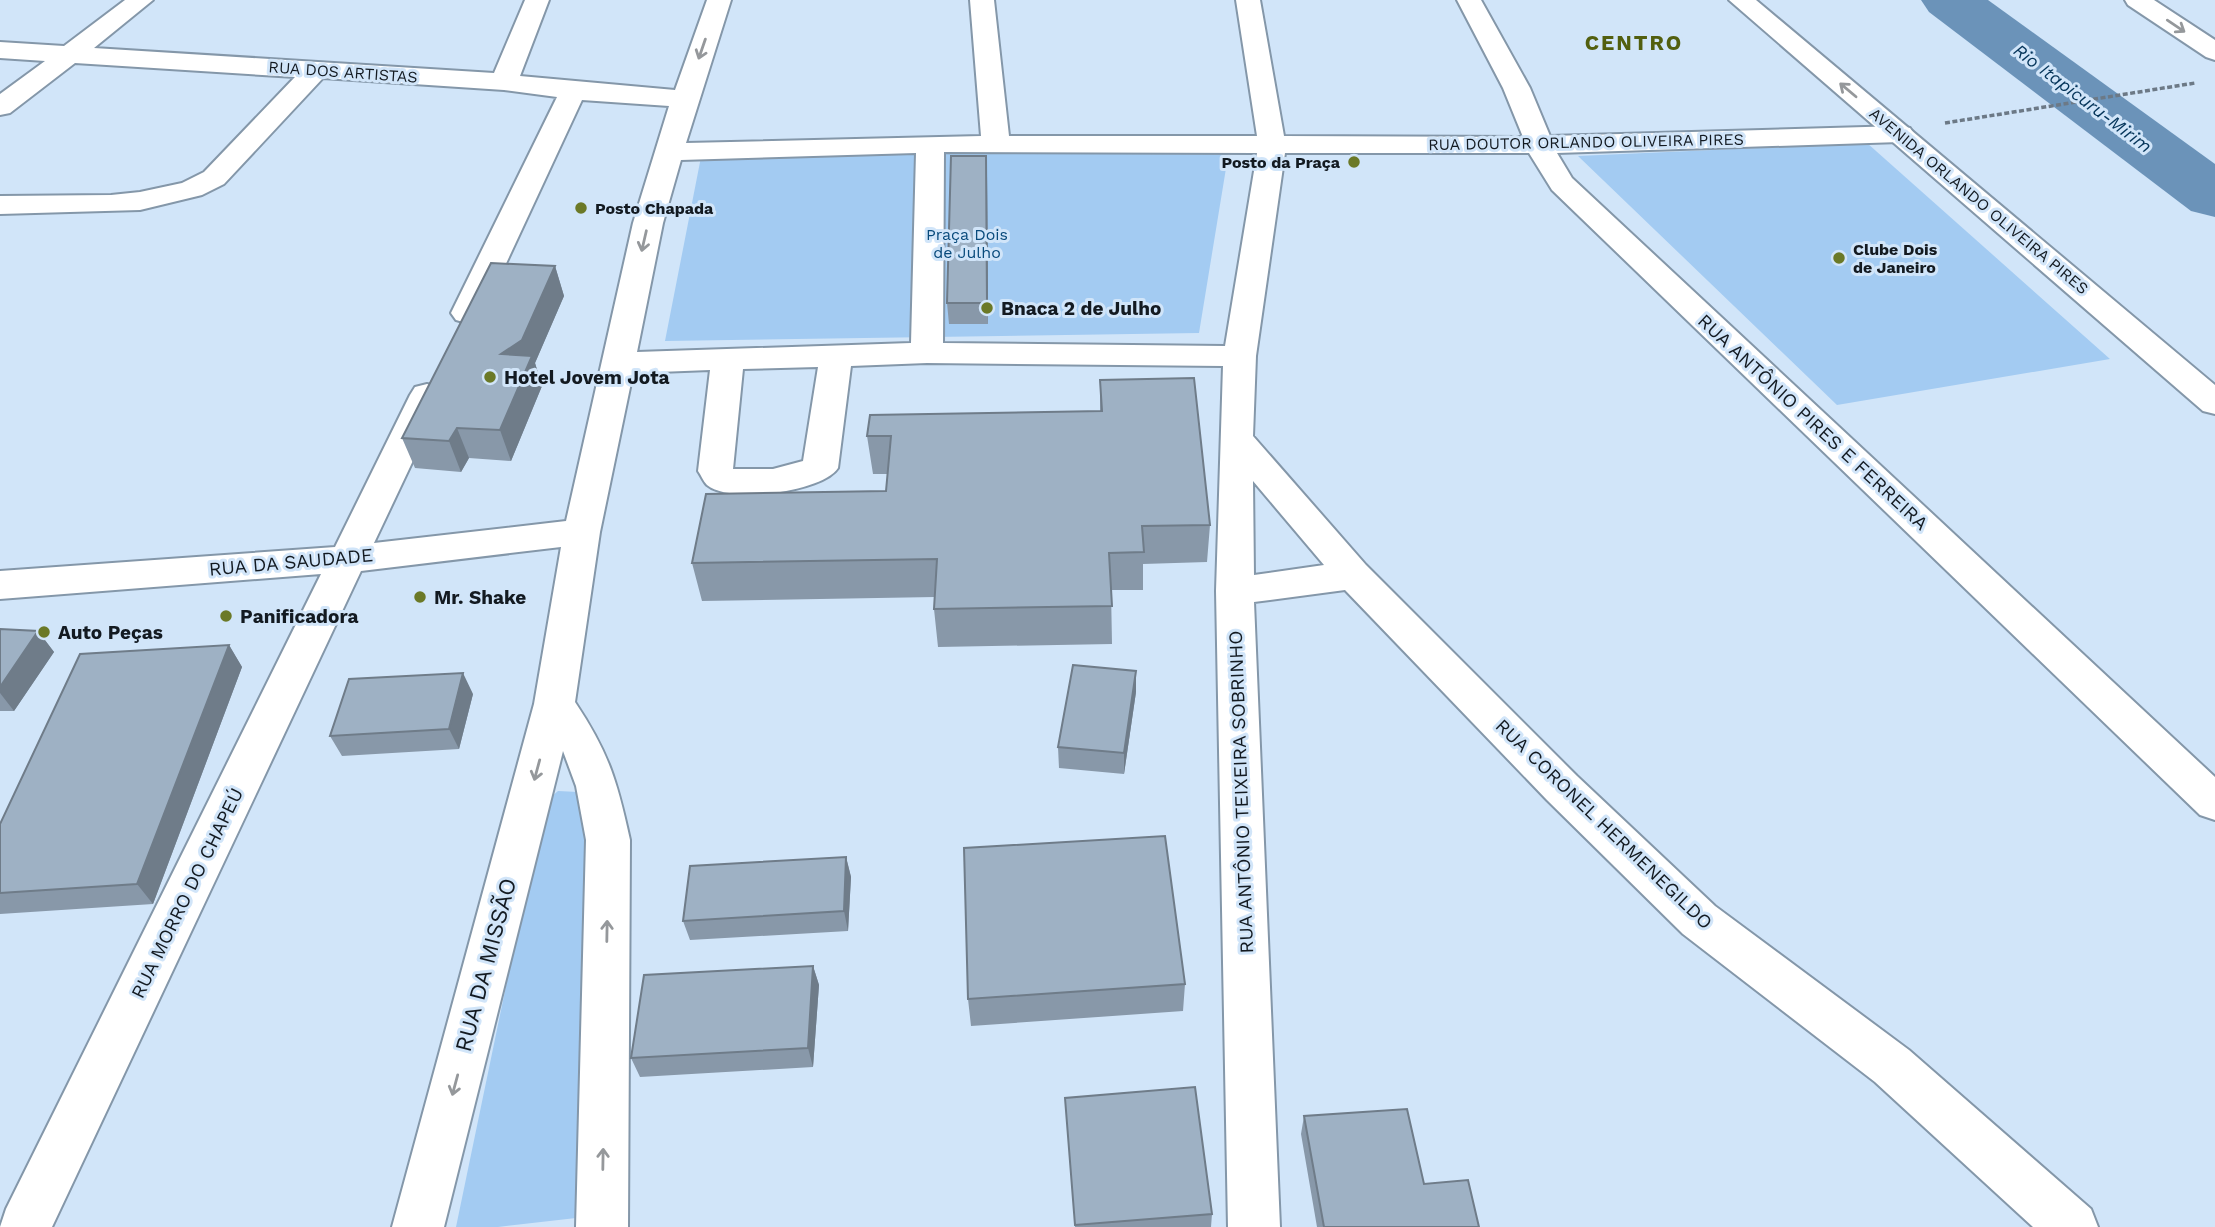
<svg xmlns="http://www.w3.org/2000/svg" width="2215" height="1227" font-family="'Work Sans',sans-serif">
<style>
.green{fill:#a3cbf2}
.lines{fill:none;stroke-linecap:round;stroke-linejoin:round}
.river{fill:#6b93b9;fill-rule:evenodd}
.minor-casing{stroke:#8497a9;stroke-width:4}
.major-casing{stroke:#8497a9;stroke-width:4}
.path{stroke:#6c7986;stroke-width:3.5;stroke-dasharray:5 2.5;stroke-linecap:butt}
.minor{fill:#fff;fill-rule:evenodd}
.major{fill:#fff;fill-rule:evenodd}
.wall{fill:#8898a9}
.shaded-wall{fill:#6f7c89}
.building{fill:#9eb1c4;stroke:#6f7c89;stroke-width:2}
.oneway{stroke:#95989b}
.poi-dot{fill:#6b7927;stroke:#d1e5f9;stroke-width:2.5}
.labels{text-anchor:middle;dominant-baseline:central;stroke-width:6;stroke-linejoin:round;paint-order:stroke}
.far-street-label{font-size:16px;fill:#131a21;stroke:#d1e5f9}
.far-poi-label{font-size:16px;font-weight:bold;fill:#131a21;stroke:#d1e5f9;text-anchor:start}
.far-park-label{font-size:16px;fill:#084a7b;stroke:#d1e5f9}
.far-water-label{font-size:18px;font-style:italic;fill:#043459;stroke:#d1e5f9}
.poi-label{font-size:19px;font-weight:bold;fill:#131a21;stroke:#d1e5f9;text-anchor:start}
.street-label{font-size:19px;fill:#131a21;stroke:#d1e5f9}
.far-district-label{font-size:21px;font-weight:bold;letter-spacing:2px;fill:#525f0f;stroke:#d1e5f9}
.near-street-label{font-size:23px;fill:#131a21;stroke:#d1e5f9}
</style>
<rect width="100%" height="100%" fill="#d1e5f9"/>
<path class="green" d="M1867 143 2110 359 1837 405 1578 156Z
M964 149 1229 150 1199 333 665 341 701 157Z
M558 791 578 792 587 816 576 1218 498 1227H456L544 803Z"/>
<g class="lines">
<path class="river" d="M1921 0H1988L2215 164V217L2191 211 1929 12Z"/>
<defs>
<path id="minor" d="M125 0H153L94 48 494 73 525 0H549L520 76 675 90 707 0H731L686 143 981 136 970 0H994L1009 136H1257L1236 0H1260L1284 136 1523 137 1503 88 1457 0H1481L1530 88 1550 136 1900 126 1910 128 1914 134 1910 140 1900 142 1557 153 1572 178 2215 777V820L2200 815 1552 190 1529 153H1285L1256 356 1253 436 1366 565 1577 776 1715 906 1909 1050 2091 1209 2098 1227H2033L1875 1082 1683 934 1547 800 1345 590 1254 602 1280 1227H1228L1216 591 1223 366 927 363 851 366 838 468C823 492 729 504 707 485 703 481 701 475 698 471L710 370 633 373 600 532 575 702C609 753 617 781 630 840L628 1227H576L586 840 576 786 563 751 444 1227H392L534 704 561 547 361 571 52 1227H0L6 1209 321 574 0 599V571L335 547 410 395 415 387 427 384 439 387 444 395 374 543 566 521 633 223 669 106 582 100 483 313 478 320 467 323 456 320 451 313 557 97 504 90 323 78 224 184 202 195 140 210 0 214V196L111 195 140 192 182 183 204 172 295 77 75 63 10 113 0 115V94L45 61 0 58V42L64 46ZM944 152 1257 153 1225 346 943 343ZM916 153 911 343 637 352 663 223 681 160ZM818 367 803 461 773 469H733L743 369ZM1253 481 1324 565 1254 575Z"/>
<path id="major" d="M1729 0H1756L2215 385V414L2203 411Z
M2125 0H2154L2215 40V60L2206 57 2128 5Z"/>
</defs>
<use href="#minor" class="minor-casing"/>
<use href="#major" class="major-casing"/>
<path class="path" d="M1945 123 2195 83"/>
<use href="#minor" class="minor"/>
<use href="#major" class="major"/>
</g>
<path class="wall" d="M986 156 987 176 988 324H949L947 303Z
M555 266 564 296 535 363 542 386 511 461 469 458 461 472 415 468 402 438Z
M1100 380 1210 525 1207 562 1143 564V590H1111L1112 644 938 647 934 609 935 597 702 601 692 563 886 491 888 474H873L867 436 1100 411Z
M0 629 38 631 54 652 14 711H0Z
M229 645 242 667 153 904 0 914V824Z
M1136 692 1124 774 1059 768 1058 747Z
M473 694 459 749 342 756 330 736Z
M846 857 851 877 848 931 690 940 683 921Z
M813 966 819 985 813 1067 640 1077 631 1058Z
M1185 984 1183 1011 971 1026 968 999Z
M1065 1098 1212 1214 1211 1227H1075Z
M1304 1116 1424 1184 1479 1227H1317L1301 1134Z"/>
<path class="shaded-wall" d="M986 156 987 176 988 324 987 303Z
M555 266 564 296 535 363 542 386 511 461 500 430 501 354Z
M457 428 469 458 461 472 449 441Z
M38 631 54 652 14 711 0 693V687Z
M229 645 242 667 153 904 137 884Z
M1136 671V692L1124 774V753Z
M463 673 473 694 459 749 449 729Z
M846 857 851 877 848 931 844 911Z
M813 966 819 985 813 1067 808 1048Z"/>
<path class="building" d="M951 156H986L987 303H947Z
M491 263 555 266 522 340 501 354 532 356 500 430 457 428 449 441 402 438Z
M1194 378 1210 525 1142 526 1144 552 1109 553 1112 606 934 609 937 559 692 563 706 494 886 491 891 436H867L870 415 1102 411 1100 380Z
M0 629 38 631 0 687Z
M229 645 137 884 0 893V824L80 654Z
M1073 665 1136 671 1124 753 1058 747Z
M463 673 449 729 330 736 349 679Z
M1165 836 1185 984 968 999 964 848Z
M846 857 844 911 683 921 690 866Z
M813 966 808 1048 631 1058 644 975Z
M1195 1087 1212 1214 1075 1225 1065 1098Z
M1407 1109 1424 1184 1468 1180 1479 1227H1324L1304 1116Z"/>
<defs><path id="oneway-shaft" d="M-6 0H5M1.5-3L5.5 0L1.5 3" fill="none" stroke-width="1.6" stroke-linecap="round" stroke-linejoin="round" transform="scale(1.75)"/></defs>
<g class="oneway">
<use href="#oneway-shaft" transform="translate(2176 26) rotate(34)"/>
<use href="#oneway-shaft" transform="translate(702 49) rotate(109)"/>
<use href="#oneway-shaft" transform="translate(1848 90) rotate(-140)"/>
<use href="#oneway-shaft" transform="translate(644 241) rotate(103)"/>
<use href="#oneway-shaft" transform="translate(537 770) rotate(105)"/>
<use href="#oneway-shaft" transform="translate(607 931) rotate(-89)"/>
<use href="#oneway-shaft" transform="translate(455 1085) rotate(105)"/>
<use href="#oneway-shaft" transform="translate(603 1159) rotate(-89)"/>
</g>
<g class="poi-dot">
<circle cx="1354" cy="162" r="7"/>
<circle cx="581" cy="208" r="7"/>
<circle cx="1839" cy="258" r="7"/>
<circle cx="987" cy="308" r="7"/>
<circle cx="490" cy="377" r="7"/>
<circle cx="420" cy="597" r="7"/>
<circle cx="226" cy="616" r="7"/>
<circle cx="44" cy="632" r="7"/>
</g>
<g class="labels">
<g class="far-street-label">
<text transform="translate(343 72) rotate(4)">RUA DOS ARTISTAS</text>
<text transform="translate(1586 142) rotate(-1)">RUA DOUTOR ORLANDO OLIVEIRA PIRES</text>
<text transform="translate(1979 201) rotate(40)">AVENIDA ORLANDO OLIVEIRA PIRES</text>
</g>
<g class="far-poi-label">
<text x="1340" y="162" text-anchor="end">Posto da Praça</text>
<text x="595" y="208">Posto Chapada</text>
<text x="1853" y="249">Clube Dois<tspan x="1853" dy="18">de Janeiro</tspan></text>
</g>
<g class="far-park-label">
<text x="967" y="234">Praça Dois<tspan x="967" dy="18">de Julho</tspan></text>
</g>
<g class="far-water-label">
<text transform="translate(2083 98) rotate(37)">Rio Itapicuru-Mirim</text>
</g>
<g class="poi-label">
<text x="1001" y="308">Bnaca 2 de Julho</text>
<text x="504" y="377">Hotel Jovem Jota</text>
<text x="434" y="597">Mr. Shake</text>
<text x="240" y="616">Panificadora</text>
<text x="58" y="632">Auto Peças</text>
</g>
<g class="street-label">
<text transform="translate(1813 422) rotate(43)">RUA ANTÔNIO PIRES E FERREIRA</text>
<text transform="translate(291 562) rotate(-5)">RUA DA SAUDADE</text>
<text transform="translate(1241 792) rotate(-92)">RUA ANTÔNIO TEIXEIRA SOBRINHO</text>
<text transform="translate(1604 824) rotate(44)">RUA CORONEL HERMENEGILDO</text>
<text transform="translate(187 893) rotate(-64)">RUA MORRO DO CHAPEÚ</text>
</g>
<g class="far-district-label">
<text x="1634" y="42">CENTRO</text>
</g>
<g class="near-street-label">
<text transform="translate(486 965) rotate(-75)">RUA DA MISSÃO</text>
</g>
</g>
</svg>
